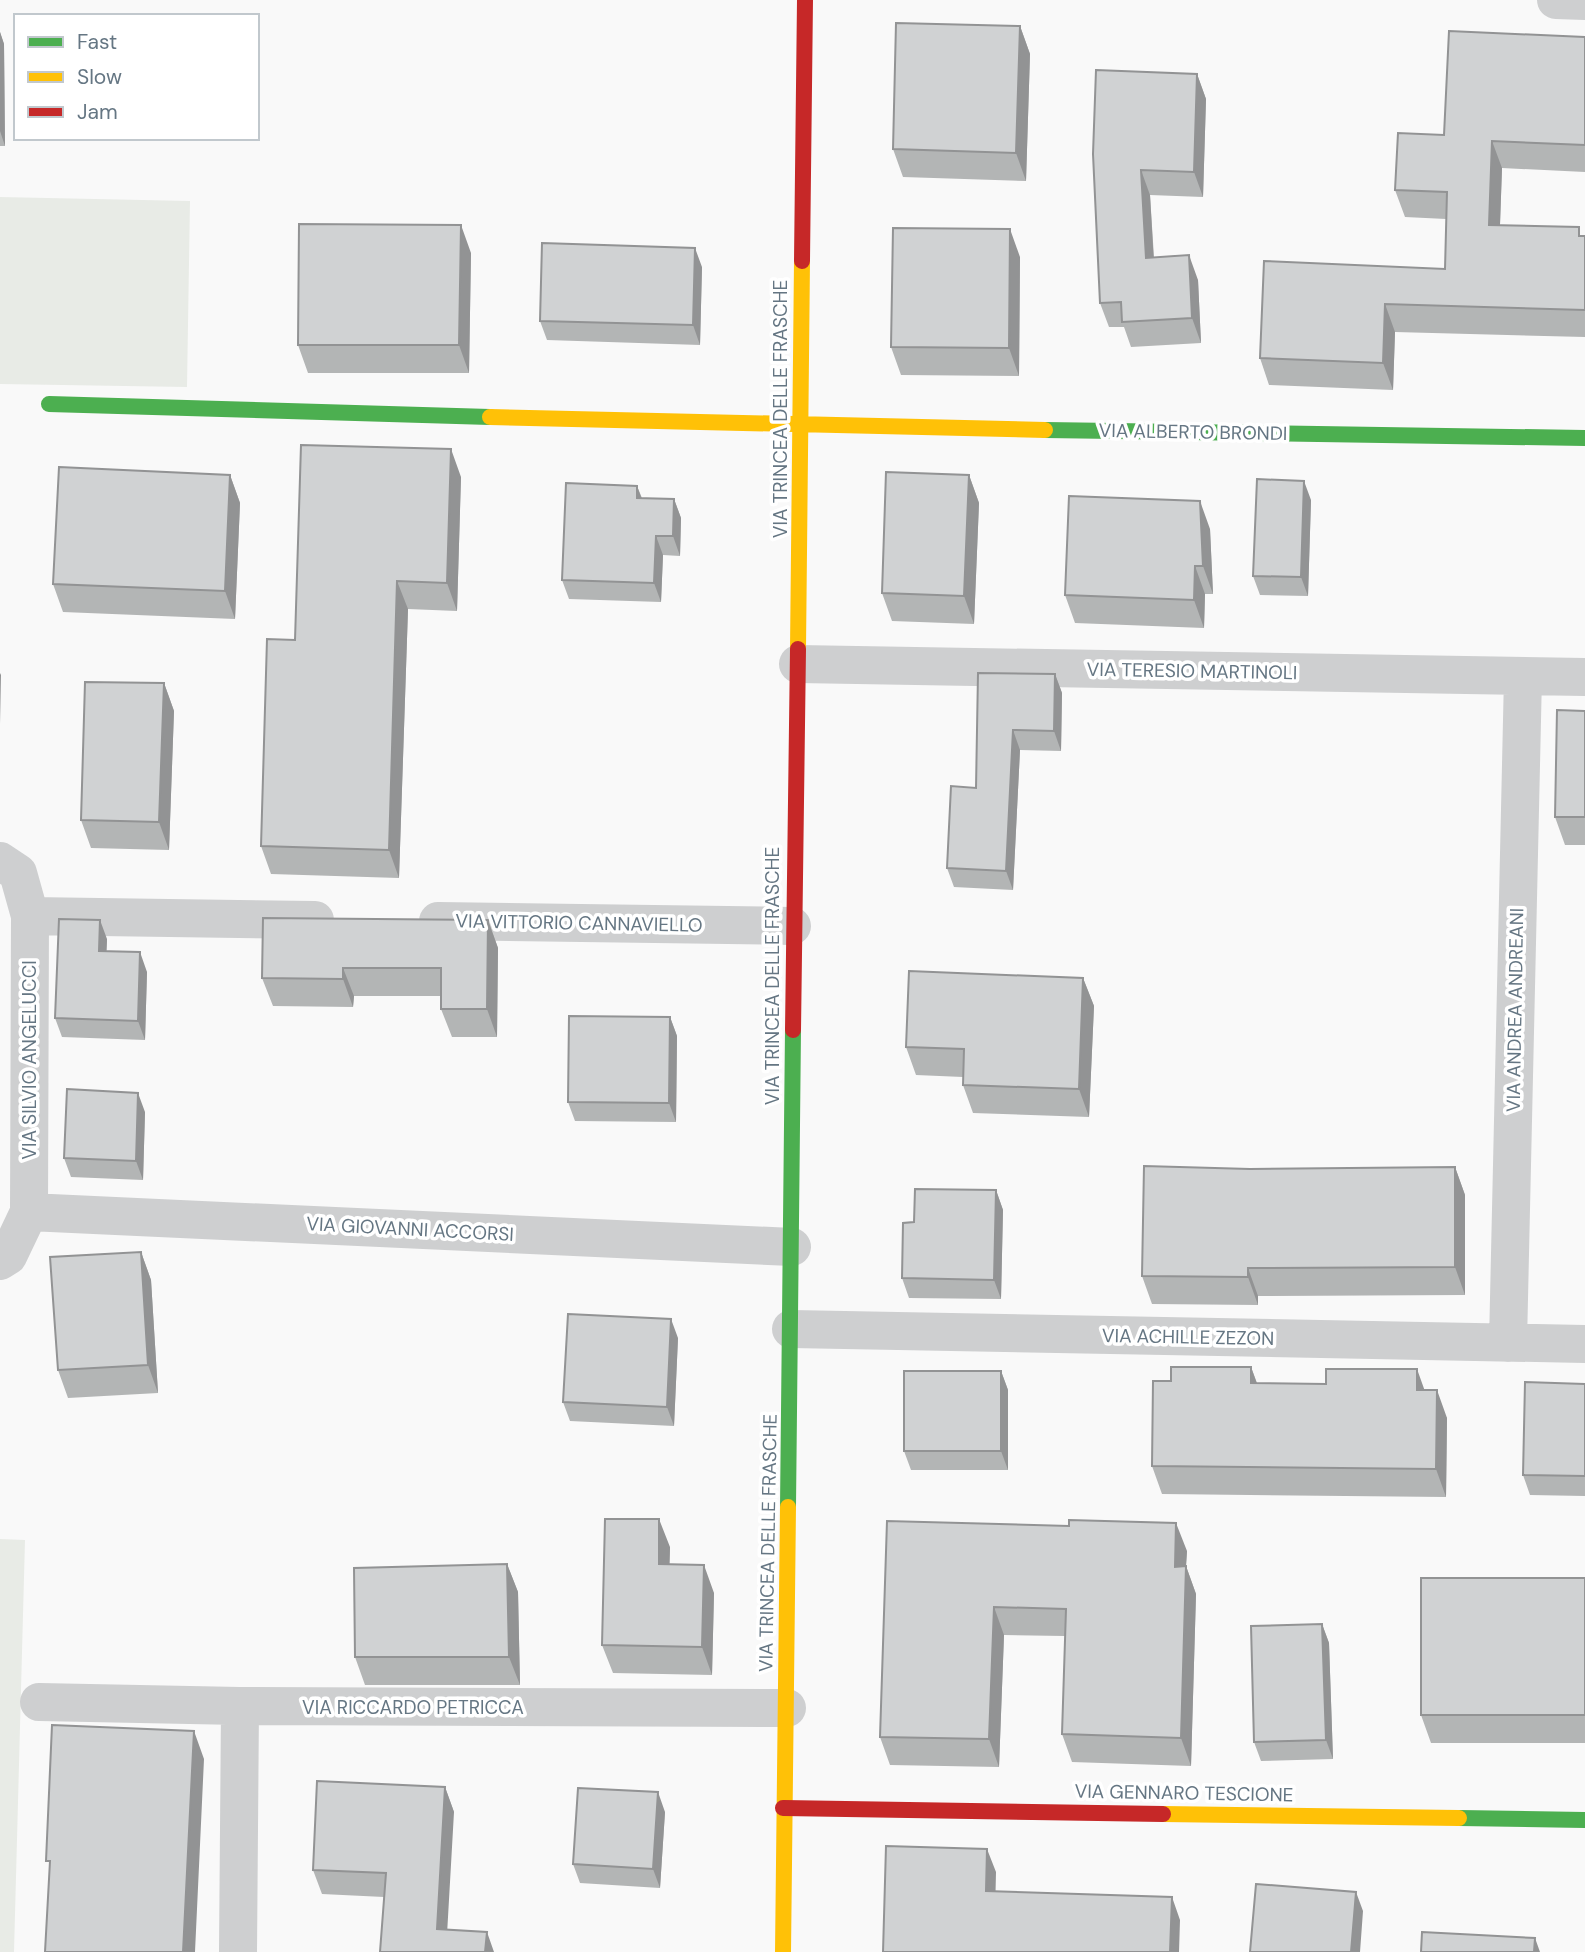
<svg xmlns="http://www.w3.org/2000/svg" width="1585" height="1952" font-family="'DM Sans',sans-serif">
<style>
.green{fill:#e8ebe6}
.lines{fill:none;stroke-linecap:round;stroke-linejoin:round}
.street{stroke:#cecfd0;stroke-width:38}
.fast{stroke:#4caf50;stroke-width:16}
.slow{stroke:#ffc107;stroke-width:16}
.jam{stroke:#c62828;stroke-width:16}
.wall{fill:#b3b5b5}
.shaded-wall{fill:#929394}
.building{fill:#d0d2d3;stroke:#929394;stroke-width:2}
.labels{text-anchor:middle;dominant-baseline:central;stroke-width:7;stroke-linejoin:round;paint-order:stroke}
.street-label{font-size:19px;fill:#657683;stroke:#fff}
</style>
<rect width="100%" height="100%" fill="#f9f9f9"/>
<path class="green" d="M0 197 190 201 187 387 0 384Z
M0 1539 25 1540 14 1952H0Z"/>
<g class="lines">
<path class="street" d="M1556 0 1585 1
M798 664 1585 677
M0 861 18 873 30 916 29 1212 8 1256 0 1261
M30 916 315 920
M438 921 792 926
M29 1212 792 1247
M791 1329 1585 1344
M1508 1343 1523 676
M39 1702 240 1706 787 1708
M238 1952 240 1706"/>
<path class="fast" d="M49 404 490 417
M1045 430 1585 438
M788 1507 793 1030
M1459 1818 1585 1820"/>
<path class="slow" d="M490 417 1045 430
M798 649 802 261
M1163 1814 1459 1818
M783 1952 788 1507"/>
<path class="jam" d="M802 261 805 0
M793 1030 798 649
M783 1808 1163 1814"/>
</g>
<path class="wall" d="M1020 26 1030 54 1026 181 903 177 893 149Z
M0 32 4 44 5 146H0Z
M1585 37V172L1502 168 1500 225 1585 236V337L1395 332 1393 390 1269 385 1260 358 1445 269 1446 219 1405 217 1395 190 1444 135Z
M1197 74 1206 99 1203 197 1150 195 1154 257 1198 280 1201 343 1131 347 1124 327H1109L1100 303 1093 154Z
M471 253 469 373H308L298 345Z
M1020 257 1019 376 901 375 891 347Z
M702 267 700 345 547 340 540 321Z
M230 475 240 503 235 619 63 612 53 584Z
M969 475 979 503 974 624 892 621 882 593Z
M461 477 457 611 408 609 399 878 271 874 261 846 295 640Z
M637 486 642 498 674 499 681 518 680 556 663 555 661 602 569 599 562 580Z
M1311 500 1308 596 1260 595 1253 576Z
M1210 529 1213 594H1205L1204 628 1075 623 1065 595Z
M978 673 1055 674 1062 693 1061 751 1020 750 1013 890 954 887 947 868 976 788Z
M164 683 174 711 169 850 91 848 81 820Z
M1585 711V845H1565L1555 817Z
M488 920 498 948 497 1037H452L441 1009V996H354L353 1007 273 1006 262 978Z
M107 939 106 951 147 972 145 1040 62 1037 55 1018Z
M1083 978 1094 1006 1089 1117 973 1113 963 1085V1077L916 1075 906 1047Z
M670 1017 677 1036 676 1122 575 1121 568 1102Z
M145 1112 143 1180 71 1177 64 1158Z
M1455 1167 1465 1195V1295L1258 1296V1305L1152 1304 1142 1276 1250 1169Z
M996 1190 1003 1210 1001 1299 909 1298 902 1278Z
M141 1252 151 1280 158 1393 68 1398 58 1370Z
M678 1338 674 1426 570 1421 563 1402Z
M1251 1367 1257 1383 1425 1390 1447 1418 1446 1497 1162 1494 1152 1466 1171 1381Z
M1001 1371 1008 1390V1470H911L904 1451Z
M1585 1384V1496L1530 1495 1523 1475Z
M887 1521 1187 1551 1186 1566 1196 1594 1191 1766 1072 1762 1062 1734 1065 1636 1004 1635 999 1767 890 1765 880 1737Z
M670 1547 669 1564 714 1593 712 1675 613 1673 602 1645Z
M507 1564 518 1592 520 1685H365L355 1657Z
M1585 1578V1743H1431L1421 1715Z
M1322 1624 1329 1643 1333 1759 1261 1761 1254 1742Z
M445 1787 454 1812 380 1952 384 1897 322 1894 313 1870Z
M665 1812 660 1888 580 1883 573 1864Z"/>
<path class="shaded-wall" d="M1020 26 1030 54 1026 181 1016 153Z
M0 32 4 44 5 146 0 131Z
M1197 74 1206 99 1203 197 1194 172Z
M1492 141 1502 168 1499 252 1489 225Z
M1141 170 1150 195 1155 282 1146 258Z
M461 225 471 253 469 373 459 345Z
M1010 229 1020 257 1019 376 1009 348Z
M695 248 702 267 700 345 693 325Z
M1189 255 1198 280 1201 343 1192 318Z
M1385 304 1395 332 1393 390 1383 363Z
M451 449 461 477 457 611 447 583Z
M230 475 240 503 235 619 225 591Z
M969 475 979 503 974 624 964 596Z
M1304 481 1311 500 1308 596 1301 577Z
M637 486 644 505 637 498Z
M674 499 681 518 680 556 673 536Z
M1200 501 1210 529 1213 594 1203 566Z
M656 536 663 555 661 602 654 583Z
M1195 566 1205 594 1204 628 1194 600Z
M397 581 408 609 399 878 389 850Z
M0 673 1 675 0 724Z
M1055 674 1062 693 1061 751 1054 731Z
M164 683 174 711 169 850 159 822Z
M1013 730 1020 750 1013 890 1006 871Z
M100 920 107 939 106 970 99 951Z
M488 920 498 948 497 1037 487 1009Z
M140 952 147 972 145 1040 138 1021Z
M343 968 354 996 353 1007 343 979Z
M1083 978 1094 1006 1089 1117 1079 1089Z
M670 1017 677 1036 676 1122 669 1103Z
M138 1093 145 1112 143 1180 136 1161Z
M1455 1167 1465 1195V1295L1455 1267Z
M996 1190 1003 1210 1001 1299 994 1280Z
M141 1252 151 1280 158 1393 148 1365Z
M1248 1268 1258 1296V1305L1248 1277Z
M671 1319 678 1338 674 1426 667 1407Z
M1251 1367 1261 1395 1251 1383Z
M1417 1369 1427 1397 1417 1390Z
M1001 1371 1008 1390V1470L1001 1451Z
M1437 1390 1447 1418 1446 1497 1436 1469Z
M659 1519 670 1547 669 1592 659 1564Z
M1176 1523 1187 1551 1186 1566 1196 1594 1191 1766 1181 1738 1175 1567Z
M507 1564 518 1592 520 1685 509 1657Z
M704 1565 714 1593 712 1675 702 1647Z
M994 1607 1004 1635 999 1767 989 1739Z
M1322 1624 1329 1643 1333 1759 1326 1740Z
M194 1731 204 1759 195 1952H183Z
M445 1787 454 1812 446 1952 437 1929Z
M658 1792 665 1812 660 1888 653 1869Z
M987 1849 996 1872 995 1914 986 1891Z
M1356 1892 1363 1911 1360 1952H1351Z
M1172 1897 1180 1920 1179 1952H1170Z
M487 1932 494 1952H485Z
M1535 1938 1540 1952H1534Z"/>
<path class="building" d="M896 23 1020 26 1016 153 893 149Z
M1449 31 1585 37V145L1492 141 1489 225 1579 227V236H1585V310L1385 304 1383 363 1260 358 1264 261 1445 269 1447 192 1395 190 1398 133 1444 135Z
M1096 70 1197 74 1194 172 1141 170 1146 258 1189 255 1192 318 1122 322 1121 302 1100 303 1093 154Z
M299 224 461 225 459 345H298Z
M893 228 1010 229 1009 348 891 347Z
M542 243 695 248 693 325 540 321Z
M301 445 451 449 447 583 397 581 389 850 261 846 267 639 295 640Z
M59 467 230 475 225 591 53 584Z
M886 472 969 475 964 596 882 593Z
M1257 479 1304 481 1301 577 1253 576Z
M566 483 637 486V498L674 499 673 536H656L654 583 562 580Z
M1069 496 1200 501 1203 566H1195L1194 600 1065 595Z
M978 673 1055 674 1054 731 1013 730 1006 871 947 868 951 786 976 788Z
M85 682 164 683 159 822 81 820Z
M1557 710 1585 711V817H1555Z
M263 918 488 920 487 1009H441V968H343V979L262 978Z
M59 919 100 920 99 951 140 952 138 1021 55 1018Z
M909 971 1083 978 1079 1089 963 1085 964 1049 906 1047Z
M569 1016 670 1017 669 1103 568 1102Z
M67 1089 138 1093 136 1161 64 1158Z
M1144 1166 1250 1169 1455 1167V1267L1248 1268V1277L1142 1276Z
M915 1189 996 1190 994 1280 902 1278 903 1223 914 1222Z
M141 1252 148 1365 58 1370 50 1257Z
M568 1314 671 1319 667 1407 563 1402Z
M1171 1367H1251V1383L1326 1384V1369H1417V1390H1437L1436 1469 1152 1466 1153 1381H1171Z
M904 1371H1001V1451H904Z
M1525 1382 1585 1384V1476L1523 1475Z
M605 1519H659V1564L704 1565 702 1647 602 1645Z
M1069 1520 1176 1523 1175 1567 1186 1566 1181 1738 1062 1734 1066 1609 994 1607 989 1739 880 1737 887 1521 1069 1526Z
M507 1564 509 1657H355L354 1568Z
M1421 1578H1585V1715H1421Z
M1322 1624 1326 1740 1254 1742 1251 1626Z
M52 1725 194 1731 183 1952H45L50 1861H46Z
M317 1781 445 1787 437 1929 487 1932 485 1952H380L386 1873 313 1870Z
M578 1788 658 1792 653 1869 573 1864Z
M886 1846 987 1849 986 1891 1172 1897 1170 1952H883Z
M1256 1884 1356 1892 1351 1952H1250Z
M1422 1932 1535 1938 1534 1952H1421Z"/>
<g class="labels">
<g class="street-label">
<text transform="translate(780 409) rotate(-90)">VIA TRINCEA DELLE FRASCHE</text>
<text transform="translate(1193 432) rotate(1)">VIA ALBERTO BRONDI</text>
<text transform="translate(1192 671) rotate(1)">VIA TERESIO MARTINOLI</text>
<text transform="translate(579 923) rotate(1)">VIA VITTORIO CANNAVIELLO</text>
<text transform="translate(772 976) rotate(-90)">VIA TRINCEA DELLE FRASCHE</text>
<text transform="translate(1515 1010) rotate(-89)">VIA ANDREA ANDREANI</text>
<text transform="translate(29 1060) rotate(-90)">VIA SILVIO ANGELUCCI</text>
<text transform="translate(410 1229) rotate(3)">VIA GIOVANNI ACCORSI</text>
<text transform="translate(1188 1337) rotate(1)">VIA ACHILLE ZEZON</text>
<text transform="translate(768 1543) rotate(-89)">VIA TRINCEA DELLE FRASCHE</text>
<text x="413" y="1707">VIA RICCARDO PETRICCA</text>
<text transform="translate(1184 1793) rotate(1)">VIA GENNARO TESCIONE</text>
</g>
</g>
<rect x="14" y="14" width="245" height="126" fill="#ffffff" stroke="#c1c8cd" stroke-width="2"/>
<rect x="28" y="37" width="35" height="10" fill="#4caf50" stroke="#c1c8cd" stroke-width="2"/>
<text x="77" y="49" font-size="21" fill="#657683">Fast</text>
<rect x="28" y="72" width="35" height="10" fill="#ffc107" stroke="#c1c8cd" stroke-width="2"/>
<text x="77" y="84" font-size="21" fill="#657683">Slow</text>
<rect x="28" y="107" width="35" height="10" fill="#c62828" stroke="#c1c8cd" stroke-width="2"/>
<text x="77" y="119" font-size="21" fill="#657683">Jam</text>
</svg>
